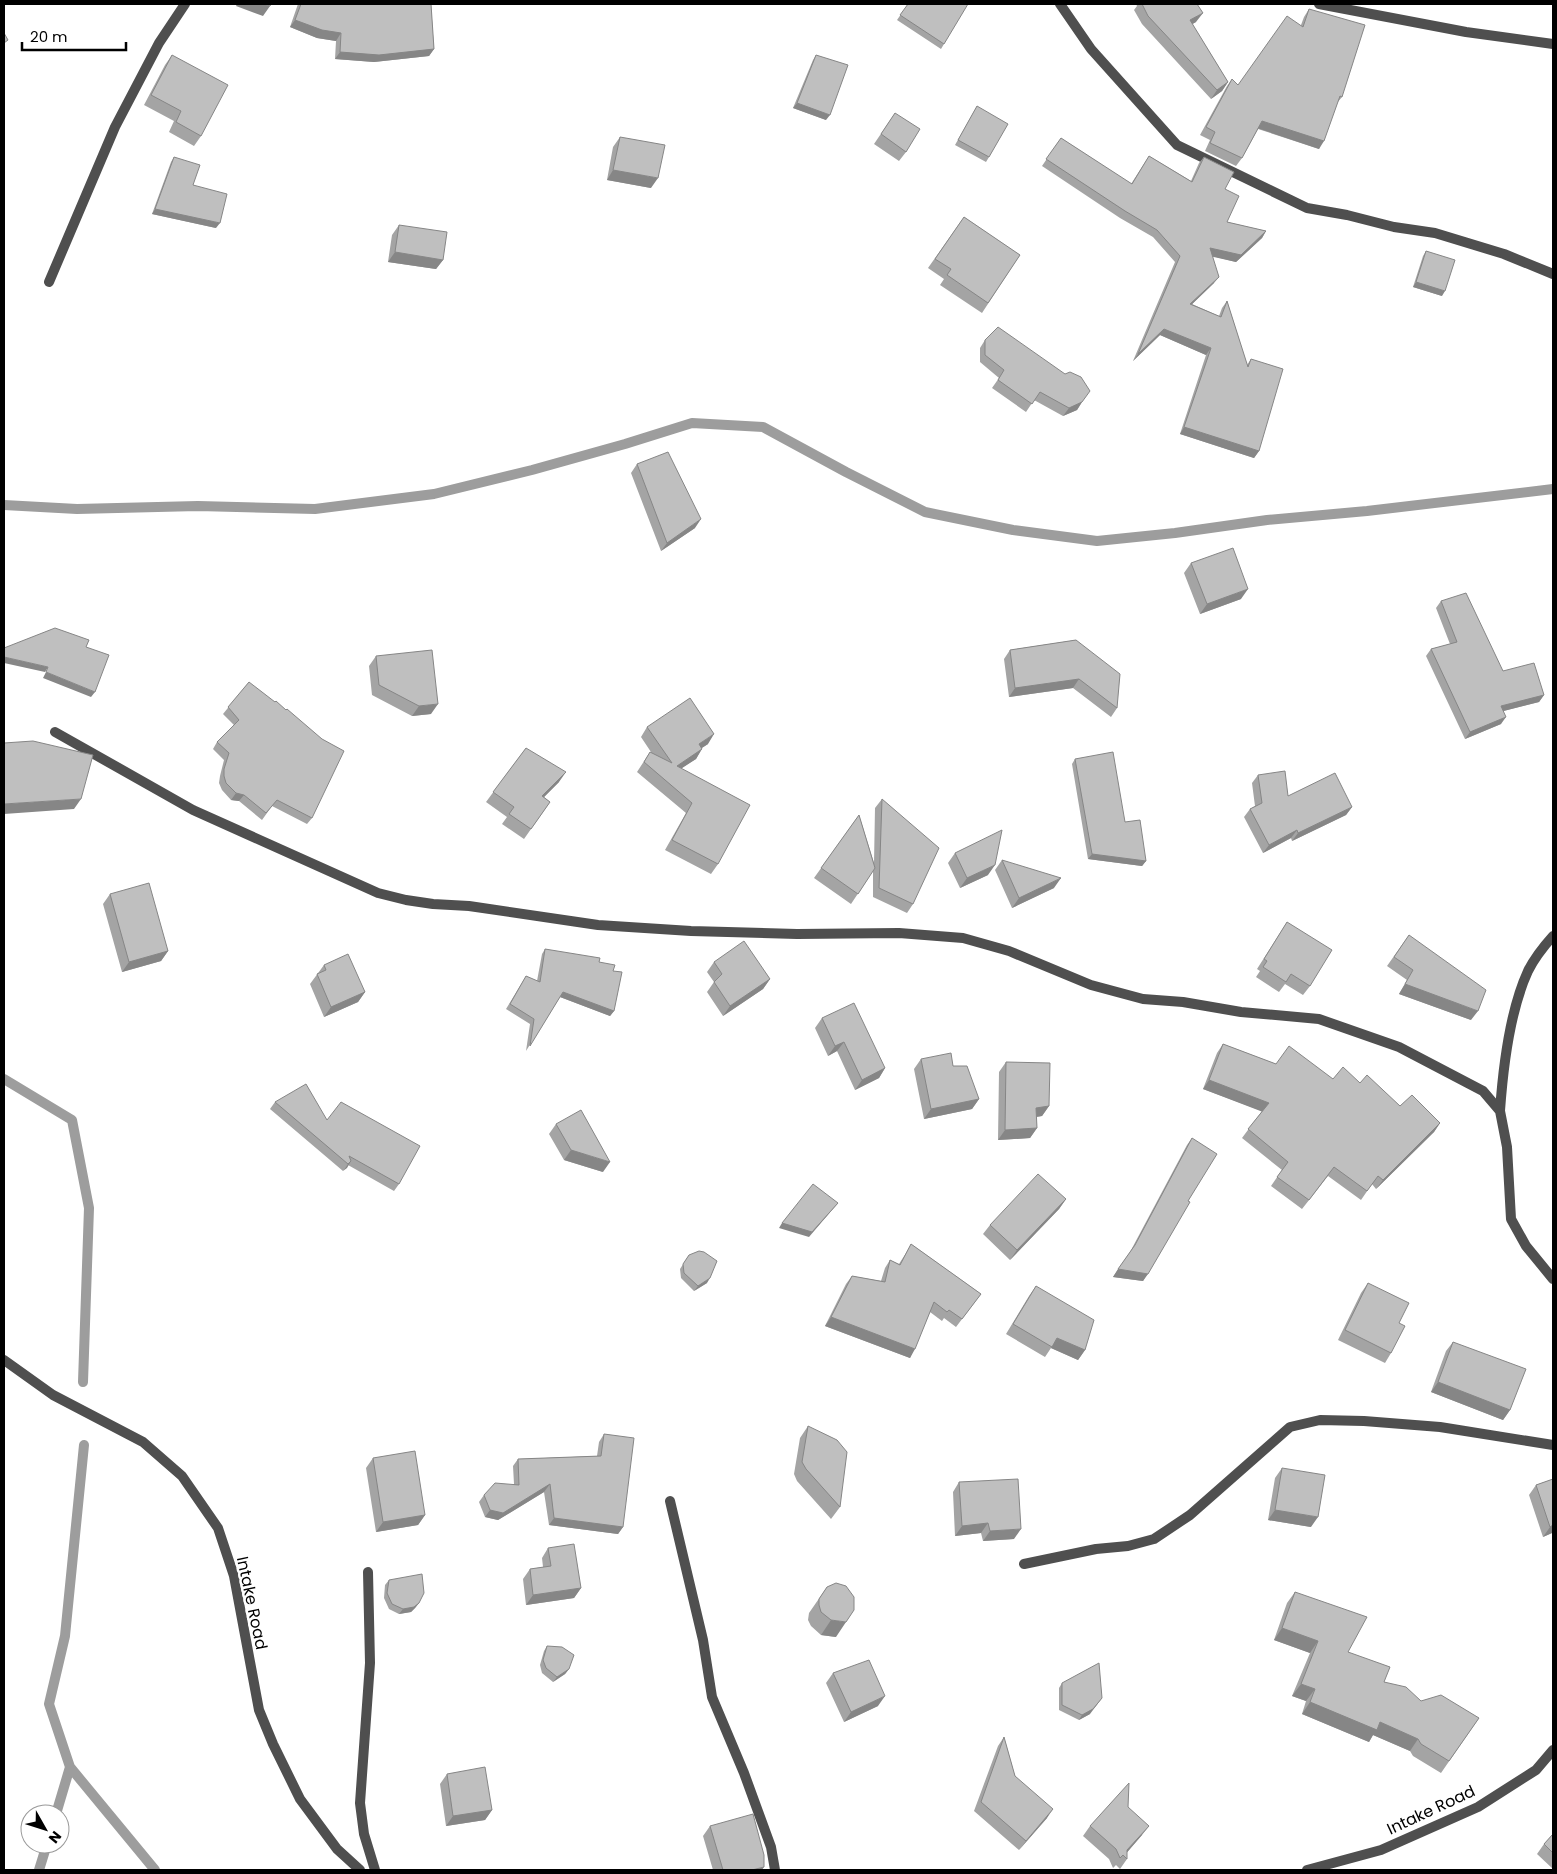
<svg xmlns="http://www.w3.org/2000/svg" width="1557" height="1874" font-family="Poppins,sans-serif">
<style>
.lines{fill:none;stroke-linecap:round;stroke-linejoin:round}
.stream{stroke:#9d9d9d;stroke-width:10}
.minor{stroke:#4f4f4f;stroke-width:10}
.tertiary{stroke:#4f4f4f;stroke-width:10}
.wall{fill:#a4a4a4}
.shaded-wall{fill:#868686}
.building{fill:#bfbfbf;stroke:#868686}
.labels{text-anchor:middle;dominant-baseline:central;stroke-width:5;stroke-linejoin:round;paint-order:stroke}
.street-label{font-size:16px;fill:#000;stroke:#fff}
</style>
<rect width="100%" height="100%" fill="#fff"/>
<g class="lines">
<path class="stream" d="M4 505 77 509 198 506 315 509 434 494 532 470 625 444 692 423 763 427 846 472 925 512 1013 530 1097 541 1175 533 1267 520 1367 511 1553 489
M4 1079 72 1120 89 1208 83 1382
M70 1767 155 1870
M56 1814 70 1767 49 1704 65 1636 84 1445
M39 1870 47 1844"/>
<path class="minor" d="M1060 4 1091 49 1177 145 1307 208 1347 215 1394 227 1435 233 1504 254 1553 274
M1319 4 1466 32 1553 44
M49 282 115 127 159 43 185 4
M55 732 193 810 378 893 406 900 433 904 469 906 598 925 691 931 797 934 899 933 963 938 1009 951 1091 985 1143 999 1183 1002 1241 1012 1319 1019 1399 1047 1483 1091 1500 1111 1507 1147 1511 1219 1526 1246 1553 1279
M1500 1111C1503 1068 1510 1010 1528 971 1534 959 1544 946 1553 936
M670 1501 703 1640 712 1697 744 1773 771 1847 775 1870
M1024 1564 1096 1549 1128 1546 1154 1539 1190 1515 1290 1427 1320 1420 1364 1421 1440 1427 1553 1445
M368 1572 370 1663 360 1803 364 1834 375 1870"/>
<path class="tertiary" d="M4 1360 53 1395 143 1442 182 1476 218 1528 234 1576 259 1710 273 1744 300 1799 337 1849 360 1870
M1307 1870 1381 1850 1478 1807 1536 1770 1553 1750"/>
</g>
<path class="wall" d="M298 4H431L434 49 429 56 374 62 335 59 336 41 317 38 290 27Z
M908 4 944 44 941 49 897 20Z
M1136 4H1197L1196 22 1192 24 1228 82 1222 91 1211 99 1142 24 1134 10 1137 6Z
M1309 9 1342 97 1337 103 1319 149 1258 129 1242 158 1236 166 1205 151 1210 140 1200 135 1227 86 1232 79 1238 85 1301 25 1304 17Z
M172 55 201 136 194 146 169 132 174 121 144 105 165 65Z
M816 55 826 120 793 108 813 60Z
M977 106 989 157 986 162 955 145Z
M895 113 906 152 899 161 874 144Z
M620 137 651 188 607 180 613 147Z
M1061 138 1131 184 1149 156 1191 181 1199 163 1204 157 1225 189 1227 222 1266 231 1262 238 1236 262 1212 256 1214 283 1192 304 1219 316 1222 308 1227 301 1247 365 1251 359 1259 451 1254 458 1180 434 1206 355 1160 335 1133 361 1175 262 1153 237 1120 218 1042 166Z
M174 157 193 185 216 228 152 214 171 162Z
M964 217 1020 255 982 313 940 285 944 279 928 268Z
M399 225 443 260 436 269 388 262 392 235Z
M1426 251 1442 296 1413 287 1423 256Z
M985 340 1082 402 1077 410 1063 416 1034 400 1026 412 992 388 999 378 980 362V348Z
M637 464 695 528 661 551 631 473Z
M1191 563 1241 599 1200 614 1184 573Z
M1441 601 1503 671 1544 695 1539 702 1503 711 1501 724 1465 739 1426 656 1431 649 1450 644 1436 608Z
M1076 640 1117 708 1111 717 1073 688 1009 697 1004 659 1010 650Z
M376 656 431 714 412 716 372 695 369 666Z
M249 682 312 818 307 824 272 806 262 820 239 801 231 800 222 790 219 783 220 776 224 760 213 749 217 742 234 725 223 714Z
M647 727 708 744 702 748 696 759 681 768 718 864 711 874 665 850 686 813 637 772 650 752H651L641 737Z
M526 748 559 782 544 797 550 802 524 839 502 824 507 817 486 802Z
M1075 759 1125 822 1146 861 1142 866 1088 859 1072 764Z
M1258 775 1288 796 1352 807 1346 815 1292 841 1291 838 1263 853 1244 817 1250 809 1255 806 1252 783Z
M882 799 913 904 907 913 873 897V871L851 904 814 878 859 815 874 863 875 808Z
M955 853 988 875 960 888 948 863Z
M1002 860 1054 888 1012 908 995 870Z
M110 894 168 951 161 961 122 972 103 904Z
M1287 922 1310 986 1303 995 1285 984 1279 992 1256 977 1260 971 1257 969Z
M1409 935 1471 1020 1399 994 1407 980 1387 966Z
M545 949 599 962 613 971 614 1011 610 1016 560 997 526 1051 530 1024 506 1009 526 976 537 981 542 954Z
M714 962 770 979 763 989 723 1016 707 992 714 982 707 972Z
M324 965 365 992 358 1002 324 1017 310 984Z
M822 1018 885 1068 879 1078 855 1090 837 1051 828 1056 815 1028Z
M1223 1044 1276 1064 1333 1079 1360 1083 1400 1106 1440 1123 1434 1132 1376 1189 1372 1184 1361 1200 1328 1176 1302 1209 1271 1186 1282 1170 1242 1138 1262 1111 1203 1089 1217 1053Z
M921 1059 953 1066 979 1099 972 1109 924 1119 914 1069Z
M1006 1062 1049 1106 1042 1116 1036 1117 1037 1128 1030 1138 998 1140 999 1072Z
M275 1102 327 1120 399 1184 394 1191 348 1165 343 1171 270 1109Z
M556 1124 603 1172 564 1160 549 1134Z
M1192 1138 1188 1201 1143 1281 1113 1277 1130 1252 1187 1145Z
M1066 1199 1059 1209 1010 1260 983 1234 990 1225Z
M911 1244 981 1294 956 1327 944 1318 942 1321 930 1312 910 1358 825 1326 846 1284 852 1276 881 1281 885 1268 890 1260 899 1264 906 1253Z
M689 1255 707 1283 694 1291 681 1278 680 1269Z
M1368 1283 1399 1323 1391 1353 1385 1363 1338 1340 1361 1293Z
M1036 1286 1085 1350 1078 1360 1051 1348 1045 1357 1006 1334 1029 1296Z
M1453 1342 1510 1410 1503 1420 1431 1392 1446 1351Z
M808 1426 840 1507 831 1519 797 1481 794 1474 800 1438Z
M604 1434 623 1527 618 1534 549 1525 544 1492 498 1520 485 1517 479 1502 484 1495 514 1484 513 1466 518 1459 597 1456 599 1442Z
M373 1458 425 1515 418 1525 376 1532 366 1468Z
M1282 1468 1311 1527 1268 1520 1275 1478Z
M1553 1479V1538L1552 1533 1543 1537 1529 1495 1536 1485Z
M959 1482 1014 1539 983 1541 981 1533 955 1536 953 1492Z
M548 1548 581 1588 574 1598 526 1605 523 1579 530 1569 543 1567 542 1558Z
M389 1580 419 1603 415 1608 411 1612 399 1614 389 1609 384 1598 385 1585Z
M827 1587 836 1637 821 1635 811 1626 808 1620 809 1613Z
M1295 1592 1348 1652 1384 1682 1421 1701 1479 1718 1441 1773 1413 1756 1410 1751 1373 1735 1369 1742 1302 1714 1306 1701 1292 1696 1310 1653 1274 1640 1287 1603Z
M547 1646 569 1669 565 1674 553 1682 542 1673 540 1665 544 1651Z
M833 1673 878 1706 844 1722 826 1683Z
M1062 1683 1090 1714 1079 1720 1059 1710V1688Z
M1004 1737 1015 1776 1047 1818 1019 1850 974 1811 998 1746Z
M447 1774 492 1810 485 1820 446 1826 440 1784Z
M1128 1807 1142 1835 1127 1852V1859L1120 1869 1116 1865 1113 1868 1109 1859 1083 1836 1090 1826Z
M710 1826 762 1870H713L703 1836Z
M1553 1834V1869L1537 1854 1544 1844Z"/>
<path class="shaded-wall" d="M237 4H263L270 6 263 16 236 6Z
M1203 13 1196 22 1184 29 1190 20Z
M295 20 341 33 336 41 317 38 290 27Z
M434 49 429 56 374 62 335 59 340 52Z
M1228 82 1222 91 1211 99 1217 90Z
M797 103 830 115 826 120 793 108Z
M1262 121 1324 141 1319 149 1257 128Z
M613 170 658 178 651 188 607 180Z
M155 209 220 223 216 228 152 214Z
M1266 231 1262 238 1236 262 1205 255 1210 248Z
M395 252 443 260 436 269 388 262Z
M1219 277 1214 283 1186 310 1190 304Z
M1416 282 1445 291 1442 296 1413 287Z
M1164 329 1211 348 1206 355 1160 335 1133 361 1138 354Z
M1082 402 1077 410 1063 416 1069 408Z
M1184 427 1259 451 1254 458 1180 434Z
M701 519 695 528 661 551 667 543Z
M1248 589 1241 599 1200 614 1207 604Z
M4 657 48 667 45 672 4 663Z
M46 672 95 692 91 697 43 678Z
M1079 679 1073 688 1009 697 1015 688Z
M1544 695 1539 702 1496 713 1501 706Z
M438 704 431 714 412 716 419 706Z
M1506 717 1501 724 1465 739 1470 732Z
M714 734 708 744 692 754 699 744Z
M702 749 696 759 670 776 677 766Z
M566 772 559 782 535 806 542 796Z
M236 793 244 795 239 801 231 800Z
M81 799 74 809 4 814V804Z
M1352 807 1346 815 1292 841 1298 833Z
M1297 830 1291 838 1263 853 1269 845Z
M1092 854 1146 861 1142 866 1088 859Z
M995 865 988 875 960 888 967 878Z
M1061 878 1054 888 1012 908 1019 898Z
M168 951 161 961 122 972 129 962Z
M770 979 763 989 723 1016 730 1006Z
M1405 984 1478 1011 1471 1020 1399 994Z
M365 992 358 1002 324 1017 331 1007Z
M563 992 614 1011 610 1016 560 997Z
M844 1042 837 1051 828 1056 835 1046Z
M885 1068 879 1078 855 1090 862 1080Z
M1209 1080 1269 1103 1263 1112 1203 1089Z
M979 1099 972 1109 924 1119 931 1109Z
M1049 1106 1042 1116 1029 1118 1036 1108Z
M1440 1123 1434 1132 1376 1189 1383 1180Z
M1037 1128 1030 1138 998 1140 1005 1130Z
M571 1150 610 1162 603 1172 564 1160Z
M351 1161 347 1168 343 1171 348 1164Z
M1066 1199 1059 1209 1010 1260 1017 1250Z
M838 1203 809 1237 779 1228 782 1223Z
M1118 1269 1148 1274 1143 1281 1113 1277Z
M710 1278 707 1283 694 1291 698 1286Z
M831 1317 915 1349 910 1358 825 1326Z
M1057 1338 1085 1350 1078 1360 1051 1348Z
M1438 1382 1510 1410 1503 1420 1431 1392Z
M550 1484 544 1492 498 1520 485 1517 490 1510Z
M1275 1510 1318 1517 1311 1527 1268 1520Z
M425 1515 418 1525 376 1532 383 1522Z
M554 1518 623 1527 618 1534 549 1525Z
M988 1523 981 1533 955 1536 962 1526Z
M1553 1525V1531L1552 1533 1543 1537 1550 1527Z
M1021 1529 1014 1539 983 1541 990 1531Z
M581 1588 574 1598 526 1605 533 1595Z
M419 1603 415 1608 411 1612 399 1614 403 1609Z
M831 1620 846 1622 836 1637 821 1635Z
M1282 1628 1318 1641 1310 1653 1274 1640Z
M569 1669 565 1674 553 1682 557 1677Z
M1301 1684 1315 1689 1306 1701 1292 1696Z
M885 1696 878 1706 844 1722 851 1712Z
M1102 1698 1090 1714 1079 1720 1082 1715Z
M1310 1702 1380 1722 1418 1739 1410 1751 1373 1735 1369 1742 1302 1714Z
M1053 1809 1047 1818 1019 1850 1026 1841Z
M492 1810 485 1820 446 1826 453 1816Z
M1149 1826 1142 1835 1124 1856 1127 1850Z
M764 1867 762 1870H752Z"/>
<path class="building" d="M263 4H271L270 6Z
M301 4H431L434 49 379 55 340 52 341 33 322 30 295 20Z
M908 4H968L944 44 900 15Z
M1142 4H1197L1203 13 1190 20 1228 82 1217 90 1148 16Z
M1309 9 1365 25 1342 97 1340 96 1324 141 1262 121 1242 158 1210 143 1215 132 1206 127 1232 79 1238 85 1287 16 1303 27Z
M4 33 8 40 4 43Z
M172 55 228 85 201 136 176 122 181 111 151 95Z
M816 55 848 65 830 115 797 103Z
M977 106 1008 124 989 157 958 140Z
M895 113 920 129 906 152 881 134Z
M620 137 665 145 658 178 613 170Z
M1061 138 1132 184 1149 156 1192 182 1204 157 1234 172 1225 189 1239 196 1227 222 1266 231 1241 255 1210 248 1219 277 1190 304 1221 317 1227 301 1248 367 1251 359 1283 369 1259 451 1184 427 1211 348 1164 329 1138 354 1180 256 1157 230 1125 211 1046 159Z
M174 157 200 165 193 185 227 194 220 223 155 209Z
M964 217 1020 255 988 303 947 275 951 269 935 259Z
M399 225 447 232 443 260 395 252Z
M1426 251 1455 260 1445 291 1416 282Z
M998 327 1065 374 1070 372 1081 377 1090 391 1082 402 1069 408 1040 392 1032 404 998 380 1004 370 985 355V340Z
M668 452 701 519 667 543 637 464Z
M1233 548 1248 589 1207 604 1191 563Z
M1466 593 1503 671 1534 663 1544 695 1501 706 1506 717 1470 732 1431 649 1457 642 1441 601Z
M55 628 89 640 86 647 109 655 95 692 46 672 48 667 4 657V648Z
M1076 640 1120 674 1117 708 1079 679 1015 688 1010 650Z
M432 650 438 704 419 706 379 685 376 656Z
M249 682 275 702 276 701 286 710 287 709 322 739 344 751 312 818 277 800 266 813 244 795 236 793 226 783 224 776V769L229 753 217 742 239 720 228 707Z
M690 698 714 734 699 744 702 749 677 766 750 805 718 864 672 840 692 803 644 762 650 752 672 763 647 727Z
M33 741 93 755 81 799 4 804V743Z
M526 748 566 772 542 796 550 802 531 829 509 814 514 807 493 792Z
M1113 752 1125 822 1140 820 1146 861 1092 854 1075 759Z
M1285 771 1288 796 1335 773 1352 807 1298 833 1297 830 1269 845 1250 809 1262 803 1258 775Z
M882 799 939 848 913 904 879 888Z
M859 815 875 868 858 894 821 868Z
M1002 830 995 865 967 878 955 853Z
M1002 860 1061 878 1019 898Z
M149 883 168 951 129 962 110 894Z
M1287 922 1332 950 1310 986 1291 974 1286 982 1263 967 1267 961 1264 959Z
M1409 935 1486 990 1478 1011 1405 984 1413 970 1394 957Z
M744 941 770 979 730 1006 714 982 722 974 714 962Z
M545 949 600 958 599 962 615 965 613 971 622 972 614 1011 563 992 530 1046 534 1019 510 1004 526 976 540 982Z
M348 954 365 992 331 1007 317 974 326 970 324 965Z
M854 1003 885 1068 862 1080 844 1042 835 1046 822 1018Z
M1223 1044 1276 1064 1289 1046 1333 1079 1343 1067 1360 1083 1367 1075 1400 1106 1412 1095 1440 1123 1383 1180 1378 1176 1367 1191 1334 1167 1309 1200 1277 1177 1288 1162 1248 1129 1269 1103 1209 1080Z
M951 1053 953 1066H967L979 1099 931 1109 921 1059Z
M1006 1062 1050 1063 1049 1106 1036 1108 1037 1128 1005 1130Z
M306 1084 327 1120 341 1102 420 1146 399 1184 349 1156 351 1161 348 1164 275 1102Z
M581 1110 610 1162 571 1150 556 1124Z
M1192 1138 1217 1154 1188 1201 1190 1202 1148 1274 1118 1269 1135 1245Z
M1038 1174 1066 1199 1017 1250 990 1225Z
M813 1184 838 1203 812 1232 782 1223Z
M911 1244 981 1294 962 1319 949 1310 947 1312 934 1302 915 1349 831 1317 852 1276 885 1282 890 1260 900 1265Z
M699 1251 704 1252 717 1261 710 1278 698 1286 684 1273 683 1264 689 1255Z
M1368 1283 1409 1303 1399 1323 1405 1326 1391 1353 1345 1330Z
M1036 1286 1094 1320 1085 1350 1057 1338 1052 1347 1013 1324Z
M1453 1342 1526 1369 1510 1410 1438 1382Z
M808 1426 837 1440 847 1452 840 1507 806 1469 802 1462Z
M604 1434 634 1438 623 1527 554 1518 550 1484 503 1513 490 1510 484 1495 495 1483 519 1485 518 1459 601 1456Z
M415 1451 425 1515 383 1522 373 1458Z
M1282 1468 1325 1475 1318 1517 1275 1510Z
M1018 1479 1021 1529 990 1531 988 1523 962 1526 959 1482Z
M1553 1479V1525L1550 1527 1536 1485Z
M574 1544 581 1588 533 1595 530 1569 551 1566 548 1548Z
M422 1574 424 1593 419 1603 414 1607 403 1609 392 1604 387 1593 389 1580Z
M836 1583 846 1586 854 1597V1610L846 1622 831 1620 821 1612 819 1605V1599L827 1587Z
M1295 1592 1367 1617 1348 1652 1390 1667 1384 1682 1406 1687 1421 1701 1441 1695 1479 1718 1449 1761 1421 1744 1418 1739 1380 1722 1377 1730 1310 1702 1315 1689 1301 1684 1318 1641 1282 1628Z
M547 1646 562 1647 574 1655 569 1669 557 1677 546 1668 543 1660Z
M869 1660 885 1696 851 1712 833 1673Z
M1099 1663 1102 1698 1093 1709 1082 1715 1062 1705V1683Z
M1004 1737 1015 1776 1053 1809 1026 1841 981 1802Z
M485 1767 492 1810 453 1816 447 1774Z
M1129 1783 1128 1807 1149 1826 1127 1850V1859L1123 1855 1120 1858 1116 1849 1090 1826Z
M753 1814 764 1855V1867L752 1870H723L710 1826Z
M1553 1834V1853L1544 1844Z"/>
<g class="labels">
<g class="street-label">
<text transform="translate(252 1603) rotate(78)">Intake Road</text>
<text transform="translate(1431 1810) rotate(-25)">Intake Road</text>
</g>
</g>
<rect width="1557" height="1874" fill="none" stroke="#000000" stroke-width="10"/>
<g transform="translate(45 1829) rotate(129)"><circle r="24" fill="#ffffff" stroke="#999999"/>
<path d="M0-4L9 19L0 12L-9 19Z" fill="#000000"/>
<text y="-8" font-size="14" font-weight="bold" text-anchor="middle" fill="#000000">N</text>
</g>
<path d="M22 42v8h104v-8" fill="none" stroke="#000000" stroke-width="2.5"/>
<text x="30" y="42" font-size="15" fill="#000000" stroke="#ffffff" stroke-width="4" paint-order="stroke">20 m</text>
</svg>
